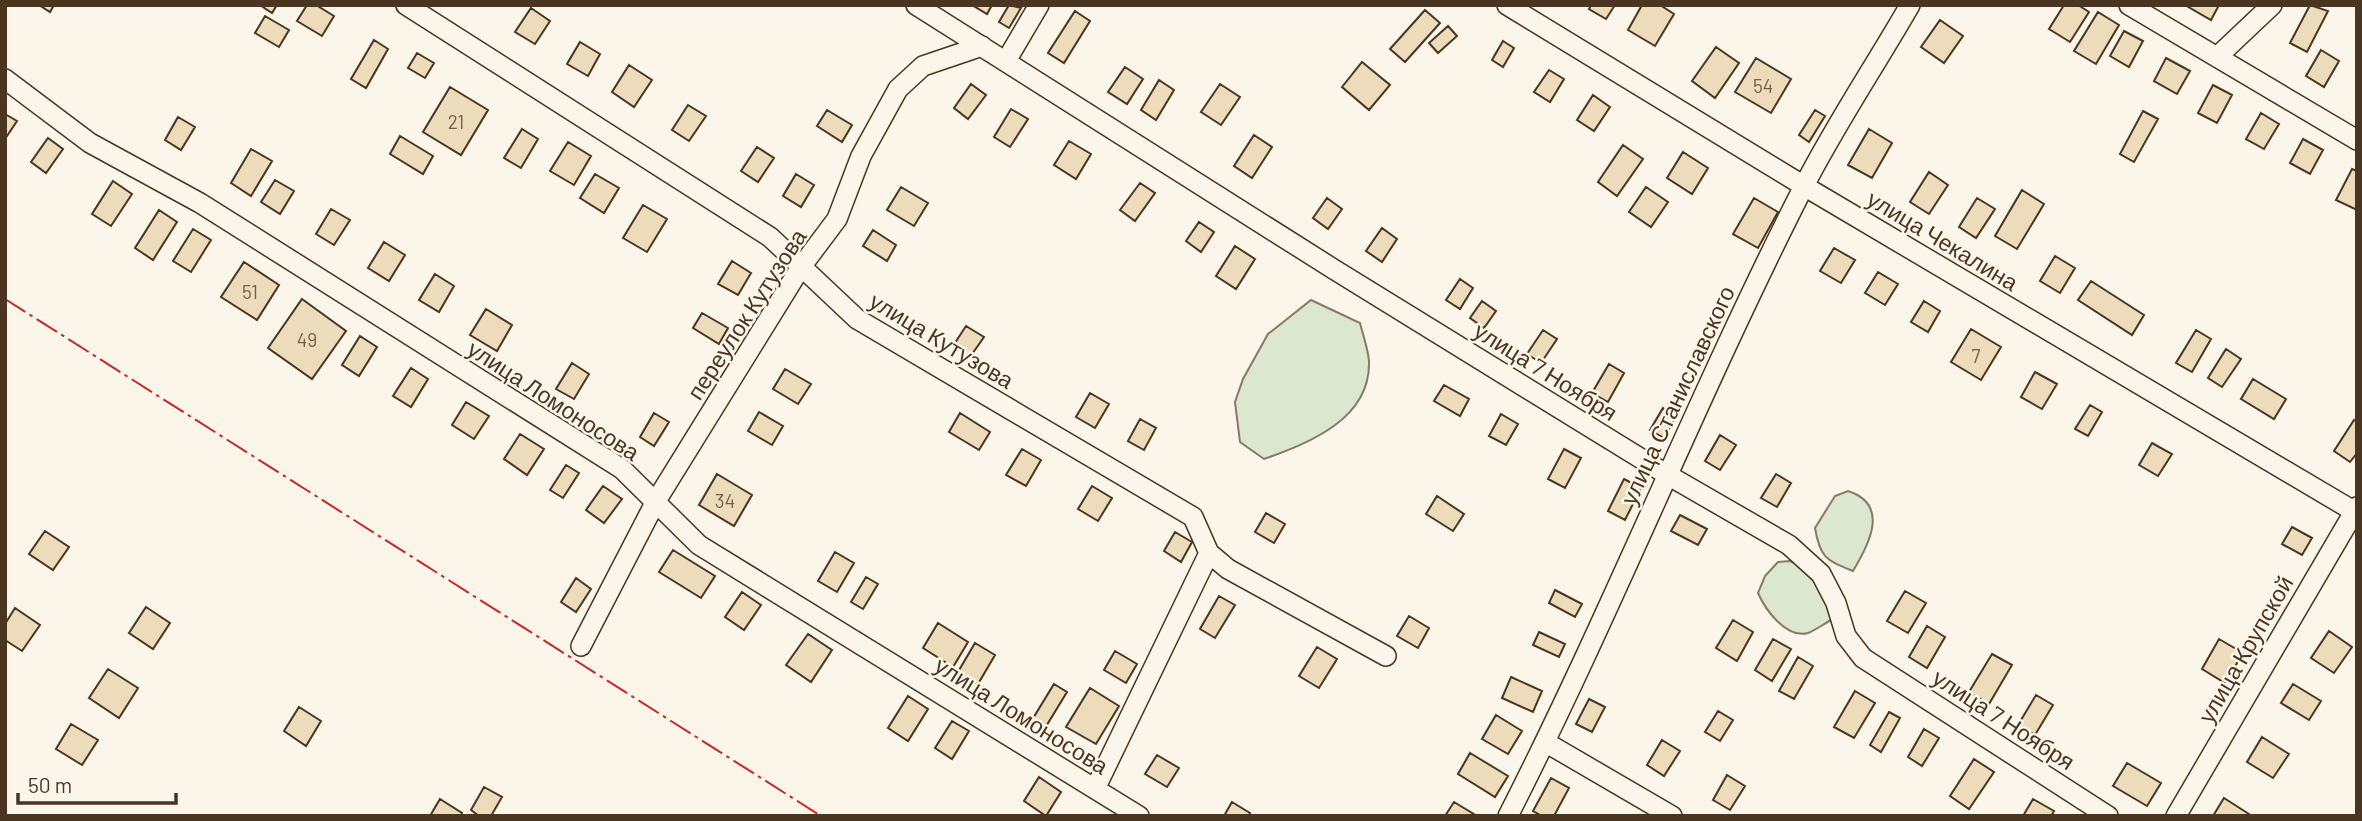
<svg xmlns="http://www.w3.org/2000/svg" width="2362" height="821" font-family="Barlow,sans-serif">
<style>
.green{fill:#dce7d0;stroke:#887966;stroke-width:2}
.building{fill:#ecdcbc;stroke:#4a3520;stroke-width:2}
.lines{fill:none;stroke-linecap:round;stroke-linejoin:round}
.minor-casing{stroke:#4a3520;stroke-width:22}
.minor{stroke:#fbf6e9;stroke-width:19}
.power{stroke:#c62828;stroke-width:2;stroke-dasharray:24 5 3.5 5;stroke-linecap:butt}
.labels{text-anchor:middle;dominant-baseline:central;stroke-width:5;stroke-linejoin:round;paint-order:stroke}
.number-label{font-size:19px;fill:#725f47}
.street-label{font-size:23px;fill:#4a3520;stroke:#fbf6e9}
</style>
<rect width="100%" height="100%" fill="#fbf6e9"/>
<path class="green" d="M1311 300 1360 323C1363 335 1368 349 1369 361 1371 419 1309 443 1264 459L1240 442 1235 402 1243 379 1268 334Z
M1848 491C1891 505 1868 546 1853 571 1826 560 1820 558 1815 528L1835 496Z
M1790 561C1818 571 1826 592 1833 619 1825 623 1816 630 1808 633 1786 639 1765 609 1758 593L1765 576 1778 562Z"/>
<path class="building" d="M39 5H54L50 12Z
M260 5H277L272 13Z
M307 5H316L334 16 322 36 297 21Z
M972 5H992L987 14Z
M1009 5 1021 8 1009 28 999 22Z
M1591 5H1615L1606 19 1589 9Z
M1642 5H1660L1674 14 1655 46 1628 30Z
M2064 5H2078L2089 12 2070 42 2049 29Z
M2185 5H2219L2211 20Z
M2310 5 2328 11 2307 52 2290 43Z
M531 8 550 21 535 44 515 32Z
M1425 10 1440 23 1405 62 1390 49Z
M1075 11 1090 21 1064 63 1048 53Z
M2098 12 2119 25 2096 64 2074 51Z
M265 16 289 30 279 47 255 33Z
M1940 20 1963 36 1944 63 1921 47Z
M1448 26 1457 36 1438 53 1429 43Z
M2124 31 2143 41 2129 67 2110 56Z
M374 40 388 49 366 88 351 79Z
M1503 41 1514 48 1503 67 1492 60Z
M580 42 600 54 588 76 567 64Z
M1716 47 1739 63 1715 98 1692 81Z
M2321 50 2339 61 2324 87 2306 76Z
M417 53 434 63 425 78 408 68Z
M1756 58 1791 79 1771 113 1735 92Z
M2166 58 2190 71 2177 94 2154 81Z
M1362 62 1390 85 1369 110 1342 87Z
M629 65 652 80 634 107 612 92Z
M1125 67 1143 79 1127 104 1108 92Z
M1549 70 1564 79 1550 102 1534 92Z
M1159 80 1174 90 1156 120 1141 110Z
M971 84 986 95 968 119 954 108Z
M1220 84 1240 97 1221 125 1201 112Z
M2213 85 2232 95 2217 123 2198 113Z
M450 87 488 110 461 155 423 132Z
M1593 95 1610 107 1594 131 1577 120Z
M688 105 706 116 689 141 672 130Z
M1011 109 1028 119 1010 147 994 137Z
M827 110 852 125 842 142 817 126Z
M1815 110 1825 116 1809 142 1799 135Z
M2143 111 2158 119 2134 162 2120 154Z
M2261 113 2279 124 2264 149 2246 139Z
M5 114 17 121 5 139Z
M178 117 195 127 181 150 165 140Z
M522 129 538 139 521 168 504 158Z
M1869 129 1892 143 1872 178 1848 165Z
M1254 135 1272 147 1252 178 1234 166Z
M400 136 433 156 423 174 390 154Z
M48 138 63 149 46 173 31 162Z
M2303 139 2323 150 2310 174 2290 163Z
M1069 141 1091 154 1076 179 1054 165Z
M568 142 591 156 574 185 550 171Z
M1623 145 1643 159 1617 196 1598 182Z
M757 147 774 158 758 182 741 171Z
M251 149 272 161 251 196 231 183Z
M1683 152 1708 168 1692 194 1667 178Z
M2352 169 2357 171V210L2336 200Z
M1929 172 1948 185 1929 214 1910 202Z
M595 174 619 188 604 213 580 198Z
M796 174 814 185 801 207 783 196Z
M275 180 294 191 280 214 261 202Z
M113 181 132 194 111 226 92 214Z
M1140 183 1155 193 1135 221 1120 210Z
M901 187 928 203 914 226 887 210Z
M1646 187 1668 202 1651 227 1629 212Z
M2022 190 2044 204 2017 249 1995 236Z
M1327 198 1342 209 1328 229 1313 218Z
M1754 198 1778 212 1758 248 1733 234Z
M1977 198 1995 209 1976 238 1959 227Z
M643 205 667 219 647 252 623 238Z
M331 209 350 220 334 245 316 234Z
M159 210 177 222 153 260 135 248Z
M1199 222 1214 232 1201 252 1186 241Z
M1382 228 1397 239 1382 262 1366 251Z
M193 229 211 240 191 272 173 261Z
M873 230 896 245 887 261 863 246Z
M384 242 405 255 389 281 368 268Z
M1235 246 1255 259 1236 289 1216 276Z
M1834 248 1855 260 1841 283 1820 271Z
M2055 256 2075 268 2060 293 2040 281Z
M732 261 751 273 738 295 718 284Z
M244 262 279 285 257 320 221 297Z
M1878 272 1898 284 1885 305 1865 293Z
M435 274 454 286 439 312 419 300Z
M1460 279 1473 288 1460 309 1446 300Z
M2091 281 2144 315 2132 335 2078 300Z
M302 299 346 331 312 379 268 348Z
M1482 301 1496 311 1484 328 1470 318Z
M1924 301 1940 311 1928 332 1911 322Z
M486 309 512 325 497 351 470 335Z
M702 313 728 328 719 344 693 328Z
M966 326 984 337 970 357 953 346Z
M1971 329 2001 347 1981 380 1951 362Z
M1543 330 1557 339 1541 363 1527 354Z
M2196 330 2211 339 2192 372 2176 363Z
M360 336 377 347 359 376 342 365Z
M2226 349 2241 359 2222 387 2208 378Z
M572 363 589 374 574 399 556 389Z
M1609 364 1624 373 1608 402 1592 393Z
M411 368 428 379 411 407 393 396Z
M785 369 811 384 798 404 773 389Z
M2035 372 2057 384 2042 409 2021 397Z
M2253 379 2286 399 2274 419 2241 399Z
M1444 385 1469 399 1460 416 1434 401Z
M1090 393 1109 404 1095 428 1076 417Z
M466 402 489 416 474 439 452 425Z
M2090 405 2102 412 2088 436 2075 429Z
M1663 408 1676 416 1664 438 1650 430Z
M759 412 783 426 772 445 748 431Z
M654 413 669 422 654 446 640 437Z
M960 413 990 432 979 450 949 432Z
M1501 414 1518 424 1506 445 1489 436Z
M1140 419 1156 428 1144 450 1128 441Z
M2354 420 2357 422V453L2350 462 2334 451Z
M520 434 544 449 527 475 504 459Z
M1720 435 1736 445 1720 470 1705 461Z
M2152 443 2172 454 2158 476 2139 465Z
M1022 449 1041 460 1026 486 1006 475Z
M1564 449 1581 458 1565 488 1548 479Z
M566 465 579 473 563 498 550 490Z
M717 474 752 495 734 526 699 505Z
M1776 474 1791 483 1777 507 1761 498Z
M1624 479 1641 488 1625 520 1608 511Z
M603 486 622 499 604 523 586 510Z
M1092 486 1112 498 1098 521 1078 509Z
M1437 496 1464 514 1453 531 1426 514Z
M1266 513 1285 524 1274 543 1255 532Z
M1680 515 1707 529 1698 545 1671 531Z
M2292 527 2312 538 2302 555 2282 544Z
M45 531 69 547 53 570 29 554Z
M1175 532 1192 542 1181 562 1164 551Z
M673 550 715 576 701 598 659 572Z
M835 552 854 563 837 592 818 581Z
M866 577 878 584 863 609 851 602Z
M576 578 591 589 576 612 561 602Z
M1555 590 1582 604 1575 617 1549 603Z
M1905 591 1926 603 1908 633 1887 621Z
M742 592 761 605 744 630 725 617Z
M1219 596 1235 605 1215 638 1200 629Z
M146 607 170 623 153 649 129 633Z
M15 608 40 625 22 651 5 640V624Z
M1409 616 1429 628 1418 648 1397 636Z
M1733 620 1753 632 1737 661 1716 648Z
M938 623 968 642 953 667 923 648Z
M1927 626 1945 637 1927 668 1909 657Z
M2329 631 2352 647 2334 673 2311 658Z
M1539 632 1565 644 1559 657 1533 645Z
M808 634 832 650 811 682 786 665Z
M1773 639 1791 649 1772 681 1755 670Z
M2219 639 2243 653 2225 683 2202 669Z
M975 643 995 655 978 684 958 672Z
M1317 647 1337 659 1319 688 1299 676Z
M1115 651 1137 664 1126 683 1104 670Z
M1992 654 2012 665 1989 704 1969 692Z
M1798 657 1813 666 1794 699 1779 691Z
M108 669 138 688 119 718 89 698Z
M1511 677 1542 691 1533 712 1502 698Z
M1054 684 1067 692 1045 728 1032 720Z
M2293 684 2321 701 2309 720 2281 703Z
M1090 688 1119 706 1096 744 1066 727Z
M1855 691 1875 703 1854 738 1834 727Z
M2036 695 2053 705 2035 735 2018 725Z
M908 696 928 709 908 741 888 728Z
M1589 699 1605 707 1592 732 1576 724Z
M299 707 321 721 306 746 284 731Z
M1718 711 1733 720 1720 741 1705 732Z
M1889 712 1900 718 1881 752 1870 745Z
M1496 715 1522 731 1508 754 1482 739Z
M952 721 969 731 952 759 935 748Z
M71 724 98 740 82 765 56 749Z
M1924 729 1939 738 1922 766 1908 757Z
M2262 737 2289 754 2273 778 2247 762Z
M1662 740 1680 751 1664 776 1647 765Z
M1470 753 1508 776 1495 797 1458 774Z
M1157 755 1179 768 1167 787 1145 774Z
M1974 759 1994 772 1969 809 1950 796Z
M2127 763 2161 783 2147 806 2113 786Z
M1727 775 1745 786 1730 810 1713 800Z
M1039 777 1061 792 1046 816 1024 801Z
M1551 778 1569 788 1554 816H1542L1533 811Z
M484 787 502 797 491 816H479L471 810Z
M2224 798 2252 816H2213Z
M440 799 462 813 461 816H430Z
M2033 799 2054 811 2051 816H2023Z
M1232 802 1250 813 1248 816H1224Z
M1454 802 1477 816H1445Z"/>
<g class="lines">
<defs>
<path id="minor" d="M406 5 770 237 857 319 1193 517 1209 553 1228 569 1386 656
M916 5 1335 270 1666 474 1789 545 1821 574 1836 603 1846 636 1863 658 2108 816
M1507 5 1804 186 2357 513
M2129 5 2357 140
M2217 57 2272 5
M1006 61 1039 5
M5 79 90 143 200 203 622 469 699 545 1139 816
M581 646 656 501 801 267 837 219 861 156 898 89 923 66 982 46
M1545 742 1672 816
M1095 789 1209 553
M1508 816C1613 610 1698 394 1803 188 1835 125 1875 66 1910 5
M2176 816 2357 507"/>
</defs>
<use href="#minor" class="minor-casing"/>
<use href="#minor" class="minor"/>
<path class="power" d="M5 299 821 816"/>
</g>
<g class="labels">
<g class="number-label">
<text x="1763" y="85">54</text>
<text x="456" y="121">21</text>
<text x="250" y="291">51</text>
<text x="307" y="339">49</text>
<text x="1976" y="355">7</text>
<text x="725" y="500">34</text>
</g>
<g class="street-label">
<text transform="translate(1943 240) rotate(31)">улица Чекалина</text>
<text transform="translate(746 314) rotate(-57)">переулок Кутузова</text>
<text transform="translate(942 340) rotate(31)">улица Кутузова</text>
<text transform="translate(1546 371) rotate(32)">улица 7 Ноября</text>
<text transform="translate(1677 395) rotate(-65)">улица Станиславского</text>
<text transform="translate(554 400) rotate(33)">улица Ломоносова</text>
<text transform="translate(2245 649) rotate(-60)">улица Крупской</text>
<text transform="translate(1022 715) rotate(32)">улица Ломоносова</text>
<text transform="translate(2004 719) rotate(33)">улица 7 Ноября</text>
</g>
</g>
<rect width="2362" height="821" fill="none" stroke="#4a3520" stroke-width="14"/>
<path d="M18 793v10h158v-10" fill="none" stroke="#4a3520" stroke-width="3.5"/>
<text x="28" y="793" font-size="21" fill="#4a3520" stroke="#fbf6e9" stroke-width="5" paint-order="stroke">50 m</text>
</svg>
